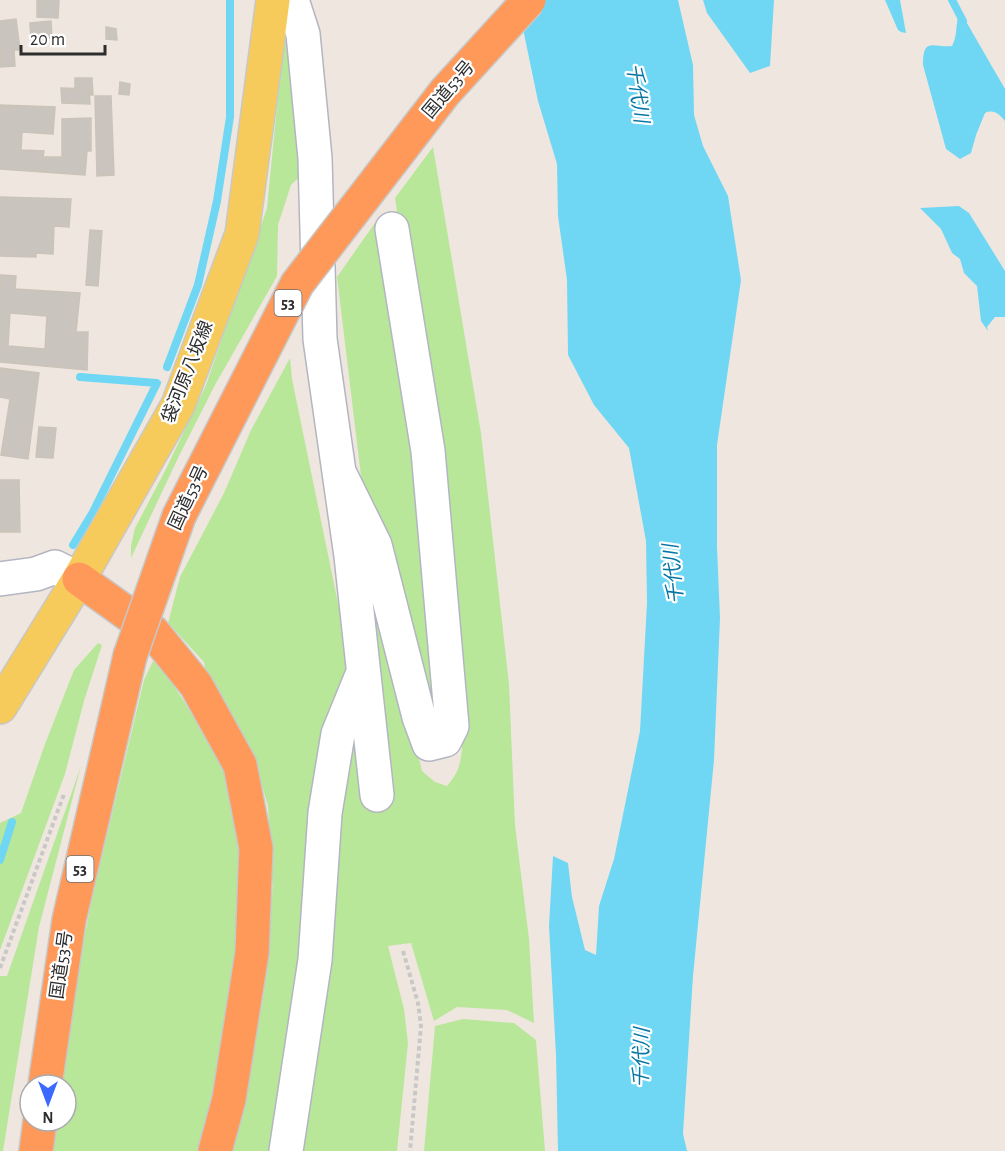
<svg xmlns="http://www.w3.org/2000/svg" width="1005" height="1151" font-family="'Alegreya Sans','Noto Sans JP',sans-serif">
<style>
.green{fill:#b8e79a}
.water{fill:#6fd7f4}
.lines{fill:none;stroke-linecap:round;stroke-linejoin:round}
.stream{stroke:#6fd7f4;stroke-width:8}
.building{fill:#cac4be;stroke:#cac3b8;stroke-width:1.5;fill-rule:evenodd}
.minor-casing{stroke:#b3b6c1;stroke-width:36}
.major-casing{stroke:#c8c8c8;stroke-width:36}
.highway-casing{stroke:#c8c8c8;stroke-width:36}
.path{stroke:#c8c8c8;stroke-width:4;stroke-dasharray:4.5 3;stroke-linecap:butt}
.minor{stroke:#fff;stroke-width:33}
.major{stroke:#f6cb5c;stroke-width:33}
.highway{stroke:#ff995a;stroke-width:33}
.highway-bridge-casing{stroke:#c8c8c8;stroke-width:36;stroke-linecap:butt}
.highway-bridge{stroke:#ff995a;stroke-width:33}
.labels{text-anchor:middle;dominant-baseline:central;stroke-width:4.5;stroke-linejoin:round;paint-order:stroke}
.shield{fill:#fff;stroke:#6c6c6c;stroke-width:1.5}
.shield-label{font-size:16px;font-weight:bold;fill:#2d2d2d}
.street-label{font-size:18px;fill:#2d2d2d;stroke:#fff}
.water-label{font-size:20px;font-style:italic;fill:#0877a5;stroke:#fff}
</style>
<rect width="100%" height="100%" fill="#efe7df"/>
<path class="green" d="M284 34 291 37 307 170 291 185 278 225 277 276 215 385 179 456 131 558V546L135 528 167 467 206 385 267 208Z
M433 147 481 433 509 684 515 825 529 939 534 1023 507 1010 457 1007 434 1021 411 943 388 946 404 1009 408 1043 397 1151H301L339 812 356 713 389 802 369 557 422 771 435 782 447 786C458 773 460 766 462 749L456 623 395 198Z
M377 220 417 435 439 704 428 715 361 476 337 277Z
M290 358 292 379 347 647V670L276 1151H232L248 1081 264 993 273 885 268 806 252 752 217 697 206 675 204 662 168 623 180 577 224 493 251 430Z
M98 643 102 645 84 701 65 774 0 950V823L21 813 45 744 74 670Z
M153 661 169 678 185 703 226 772 239 848 240 882 235 962 223 1056 200 1151H50L54 1121H66V1085H59L72 1002 92 898 144 680Z
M81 766 39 927 3 1151H0V976H7Z
M463 1019 514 1023 536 1040 545 1151H424L435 1026Z"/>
<path class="water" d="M517 0H678L693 65 694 115 703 146 728 196 741 280 717 445V547L720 618 714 760 693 976 683 1134 687 1151H558L556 1055 549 926 553 856 568 863 572 897 585 950 596 955 599 906 614 859 640 731 647 603 646 541 629 448 594 405 568 355 567 280 558 216 557 164 538 101Z
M703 0H774L770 66 750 73 707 13Z
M885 0H900L906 33 901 32 898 30Z
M960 11 1005 89V121C999 114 994 109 985 113L976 135 971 153 960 159 946 149 923 65C923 36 933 48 952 46 958 36 955 22 960 11Z
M959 206 969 213 1005 271V317H995L987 327 988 331 981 321 977 286 964 273 960 259 952 253 941 229 920 208Z"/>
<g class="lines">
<path class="stream" d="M952 0 963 21
M167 367 198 285 217 201 230 117V0
M73 545 93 512 157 383 80 377
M0 860 12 822"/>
</g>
<path class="building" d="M37 0H59L58 18 37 17Z
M16 19 20 50H14L15 66 0 67V21Z
M51 21 52 38 31 39 30 23Z
M106 27 116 29 117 40 106 39Z
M75 78H92L93 95H90V88L75 87Z
M120 82 130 84 129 95 119 94Z
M61 88 89 89 90 104 62 103Z
M95 96H111L114 175 97 176Z
M0 105 55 107 53 134 22 132 21 150 44 151 43 157H62V119L91 118V151H87L85 175 0 169Z
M0 197 71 199 69 227 54 226 53 254 36 253V257L0 256Z
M90 230 102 231 98 286 86 285Z
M0 275 16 276 15 289 80 293 76 332H88L87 370 0 362ZM10 313 47 316 45 349 8 346Z
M0 368 39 373 28 459 1 455 10 399 0 397Z
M39 427 56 428 53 458 36 457Z
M0 480H19L20 532H0Z"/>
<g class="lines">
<defs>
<path id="minor" d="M292 0 303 34 315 158 320 339 351 556 377 795
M340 474 375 545 419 717 429 744 445 740 452 726 428 451 392 229
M0 579 36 574 55 567 79 579
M286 1151 315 960 325 813 338 734 362 675"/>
<path id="major" d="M0 707 79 579 178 405 242 234 273 0"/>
<path id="highway" d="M79 579 153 632 196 685 240 765 256 848 252 953 229 1099 215 1151
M45 1085 69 920 130 656
M36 1151 40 1121"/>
</defs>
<use href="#minor" class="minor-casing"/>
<use href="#major" class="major-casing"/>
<use href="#highway" class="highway-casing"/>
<path class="path" d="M403 951 418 1003 421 1026 410 1151
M0 968 64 794"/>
<use href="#minor" class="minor"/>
<use href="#major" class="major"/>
<use href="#highway" class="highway"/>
<defs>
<path id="highway-bridge" d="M130 656 179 516 297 284 445 92 529 0"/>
</defs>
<use href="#highway-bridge" class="highway-bridge-casing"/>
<use href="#highway-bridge" class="highway-bridge"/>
</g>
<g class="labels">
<g class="shield">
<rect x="274.5" y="290" width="27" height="26" rx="4.5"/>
<rect x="66.5" y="856" width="27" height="26" rx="4.5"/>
</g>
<g class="shield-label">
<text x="288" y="303">53</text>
<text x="80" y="869">53</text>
</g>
<g class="street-label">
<text transform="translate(449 90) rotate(-50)">国道53号</text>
<text transform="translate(188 372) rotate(-68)">袋河原八坂線</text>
<text transform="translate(189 498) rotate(-65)">国道53号</text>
<text transform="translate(62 965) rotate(-82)">国道53号</text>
</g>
<g class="water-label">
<text transform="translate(637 93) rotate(82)">千代川</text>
<text transform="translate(674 574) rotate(-96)">千代川</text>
<text transform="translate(642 1058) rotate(-89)">千代川</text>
</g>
</g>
<g transform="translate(48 1103) rotate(180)"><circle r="28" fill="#ffffff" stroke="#ababab" stroke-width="1.5"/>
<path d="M0-4.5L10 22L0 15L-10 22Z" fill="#3c69ff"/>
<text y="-9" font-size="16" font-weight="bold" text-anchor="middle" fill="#2d2d2d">N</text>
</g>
<path d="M21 45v9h84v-9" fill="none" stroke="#2d2d2d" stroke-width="3"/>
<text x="30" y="45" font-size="18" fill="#2d2d2d" stroke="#ffffff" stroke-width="4.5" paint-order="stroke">20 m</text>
</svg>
